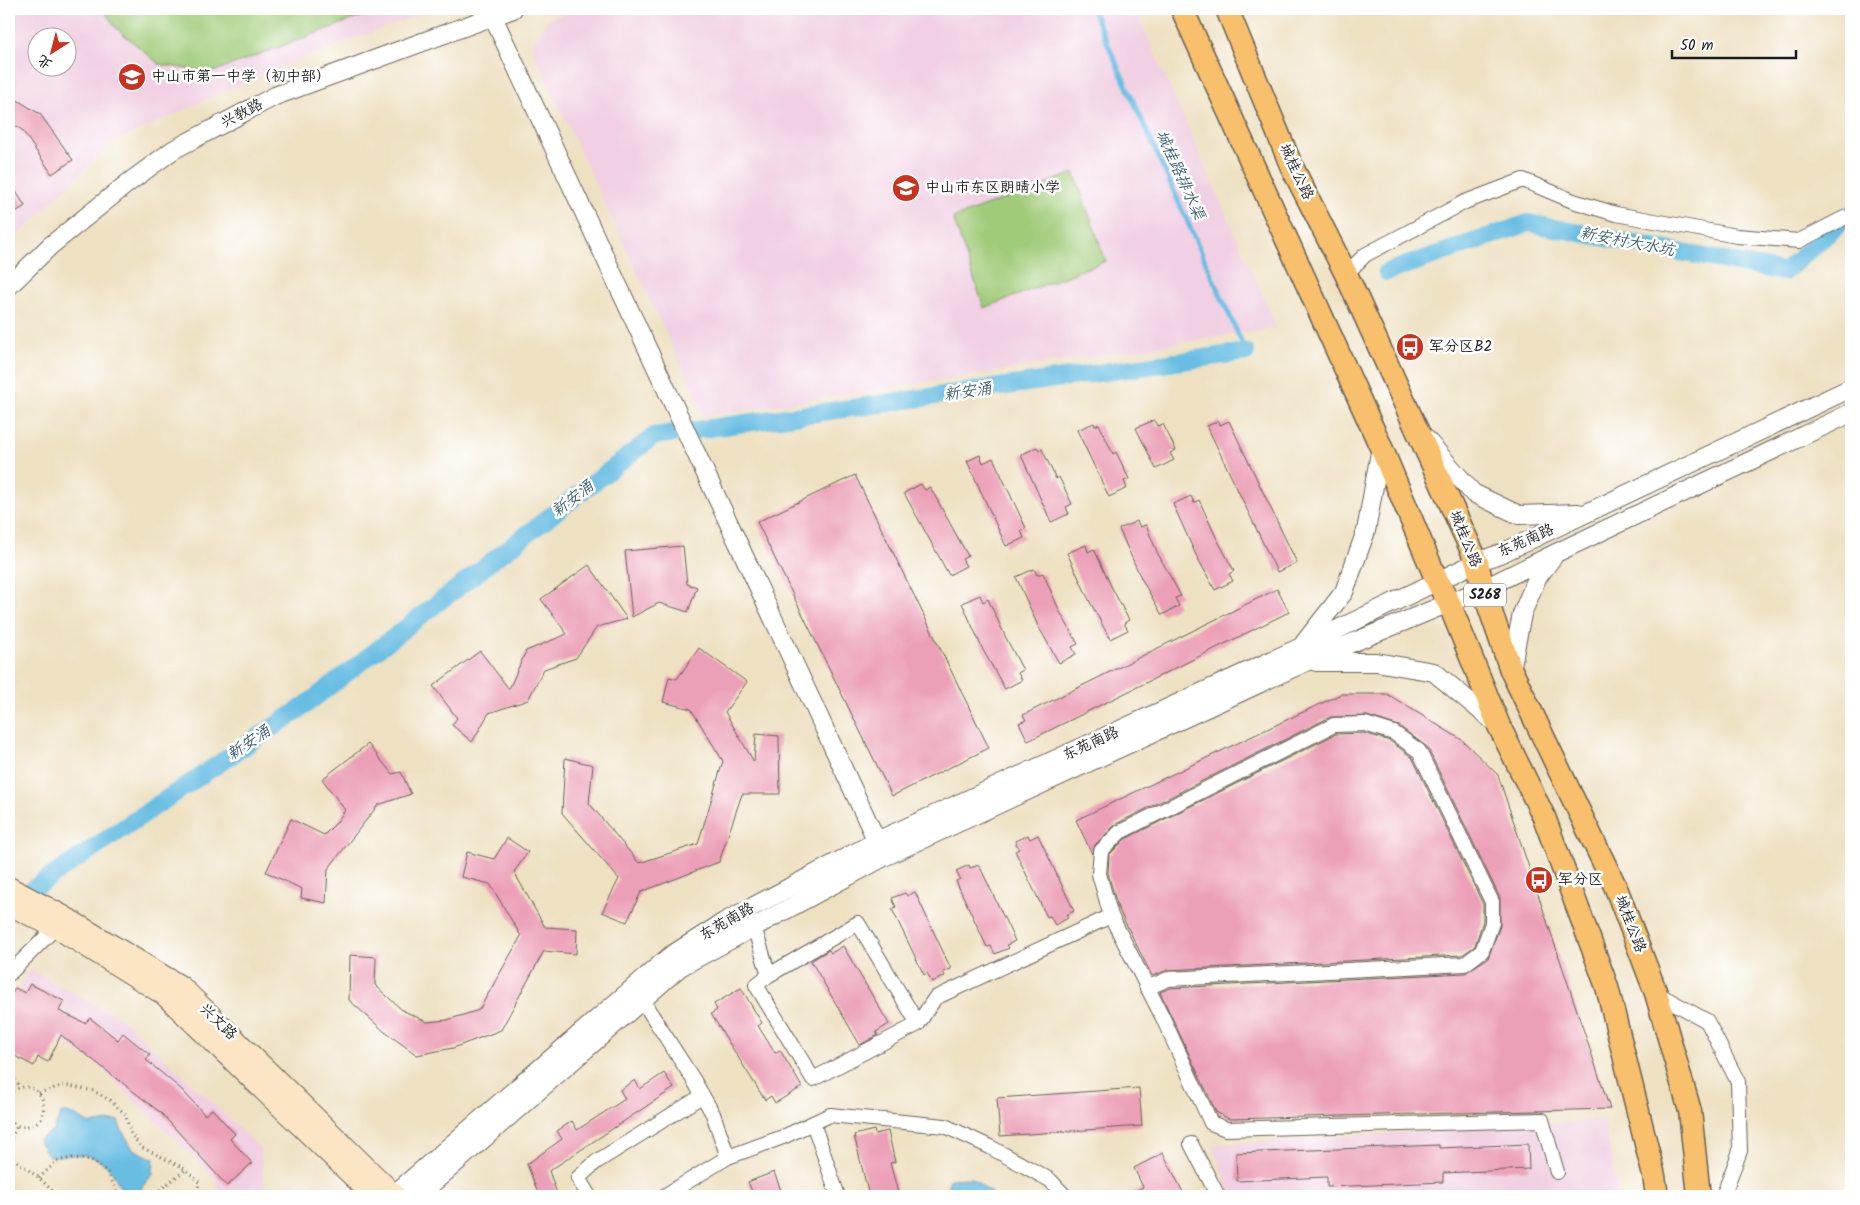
<svg xmlns="http://www.w3.org/2000/svg" width="1860" height="1205" font-family="Kalam,'LXGW WenKai TC',sans-serif">
<style>
.built{fill:#f1d0e3;fill-rule:evenodd}
.green{fill:#a0cb78;stroke:#5e744a}
.water{fill:#67bde3;stroke:#426c80}
.lines{fill:none;stroke-linecap:round;stroke-linejoin:round}
.stream{stroke:#67bde3;stroke-width:5}
.canal{stroke:#67bde3;stroke-width:18}
.building{fill:#eca0b7}
.minor-casing{stroke:#666156;stroke-width:16}
.tertiary-casing{stroke:#666156;stroke-width:20}
.secondary-casing{stroke:#666156;stroke-width:22}
.primary-casing{stroke:#666156;stroke-width:25}
.path{stroke:#666156;stroke-width:3;stroke-dasharray:1 4;stroke-linecap:butt}
.minor{stroke:#fff;stroke-width:14}
.tertiary{stroke:#fff;stroke-width:18}
.secondary{stroke:#fce5c4;stroke-width:20}
.primary{stroke:#f8bf6c;stroke-width:22}
.labels{text-anchor:middle;dominant-baseline:central;stroke-width:5;stroke-linejoin:round;paint-order:stroke}
.shield{fill:#fff;stroke:#606060;stroke-width:1}
.shield-label{font-size:14px;font-weight:bold;fill:#1c1c1c}
.poi-label{font-size:15px;fill:#1c1c1c;stroke:#fff;text-anchor:start}
.street-label{font-size:15px;fill:#1c1c1c;stroke:#fff}
.water-label{font-size:16px;font-style:italic;fill:#3a5c6c;stroke:#fff}
</style>
<rect width="100%" height="100%" fill="#fff"/>
<filter id="ink" filterUnits="userSpaceOnUse"><feTurbulence type="fractalNoise" baseFrequency=".02" numOctaves="2"/><feDisplacementMap in="SourceGraphic" scale="10" xChannelSelector="R" yChannelSelector="G"/><feConvolveMatrix kernelMatrix="1 2 1 2 8 2 1 2 1" color-interpolation-filters="sRGB"/></filter>
<filter id="wash" filterUnits="userSpaceOnUse"><feTurbulence type="fractalNoise" baseFrequency=".0096" numOctaves="4" result="noise"/><feDisplacementMap in="SourceGraphic" scale="20" xChannelSelector="R" yChannelSelector="G"/><feGaussianBlur stdDeviation="1.12" result="paint"/><feColorMatrix in="noise" values="0 0 0 0 0 0 0 0 0 0 0 0 0 0 0 0 0 1.4 0 .05"/><feComposite in="paint" operator="in"/></filter>
<g filter="url(#wash)">
<rect width="100%" height="100%" fill="#eee1c2"/>
<path class="built" d="M9 9H434L269 71 108 145 9 245ZM38 38H68V68H38Z
M577 9H1135L1277 328 705 416 531 47 547 20Z
M29 969 125 1021 260 1148 265 1196H218L216 1179 96 1063 9 1011Z
M1605 1120 1618 1196H1231L1213 1145Z"/>
<path class="green" d="M103 9H381L210 73 159 64 116 28Z
M1074 173 1106 261 984 308 953 218Z"/>
<path class="water" d="M62 1112 74 1115 90 1124 118 1120 120 1127 133 1149 154 1159 153 1174 141 1188 147 1196H124C108 1155 92 1151 50 1157L38 1140 53 1131Z
M972 1178 995 1196H945L950 1179Z"/>
<g class="lines">
<path class="stream" d="M1092 9 1246 352"/>
<path class="canal" d="M1387 272 1528 223 1784 272 1851 214
M17 905 28 892 303 707 654 436 1246 352"/>
</g>
<g id="blocks">
<path class="building" d="M9 95 40 114 73 160 52 174 22 130 9 122Z
M9 180 25 206 9 216Z
M1154 420 1157 426 1163 424 1176 450 1170 453 1174 460 1156 469 1136 428Z
M1219 421 1220 425 1229 421 1297 563 1277 572 1207 426Z
M1094 423 1095 426 1099 424 1113 454 1116 452 1129 479 1124 481 1127 488 1109 497 1077 430Z
M1037 447 1039 450 1042 449 1056 479 1059 477 1072 504 1066 507 1069 514 1051 522 1021 455Z
M980 455 983 463 993 458 1026 528 1021 531 1024 538 1006 546 967 461Z
M855 475 989 748 892 796 757 522Z
M921 484 925 490 930 487 968 556 962 559 966 566 949 575 904 493Z
M1191 496 1194 503 1199 500 1217 539 1234 571 1229 574 1233 581 1215 590 1195 553 1173 504Z
M1137 521 1140 527 1146 525 1157 552 1181 596 1175 598 1179 606 1162 615 1141 578 1119 529Z
M1086 545 1088 552 1094 549 1112 588 1129 620 1124 623 1128 630 1110 639 1090 602 1067 553Z
M683 546 687 584 697 587 688 612 659 603 632 617 625 551Z
M589 565 627 619 597 627 576 658 544 669 528 700 489 713 472 742 452 725 457 718 433 686 480 651 509 689 526 651 567 634 541 599Z
M1034 569 1037 575 1043 573 1060 612 1078 644 1072 647 1076 654 1059 663 1038 626 1016 577Z
M1277 589 1289 612 1028 741 1019 723 1026 720 1023 715Z
M980 595 983 602 988 599 1006 638 1023 670 1018 673 1022 680 1005 689 983 650 962 603Z
M699 648 747 682 725 712 754 762 756 734 779 736 780 794H742L719 862 641 892 627 922 602 912 619 879 562 813 565 758 593 765 589 803 639 863 698 844 723 761 691 709 663 702 669 677 677 679Z
M1341 694H1387L1462 740 1498 775 1610 1109 1229 1119 1216 1112 1160 992 1170 988 1465 973 1488 958 1500 926V898L1427 747 1399 726 1367 716 1330 717 1116 824 1095 845 1092 854 1076 820Z
M1364 733 1390 741 1412 757 1483 904V921L1475 946 1462 955 1168 970 1152 976 1118 908 1108 873 1109 855 1125 839 1336 734Z
M368 744 392 774 401 772 411 794 378 805 328 869 326 903 301 898 302 889 266 872 291 819 324 835 337 822 345 810 322 779Z
M1028 835 1030 839 1038 835 1074 911 1066 915 1068 918 1055 925 1050 916 1047 917 1015 851 1019 849 1015 841Z
M507 838 528 852 514 872 545 927 577 929 576 954 544 951 501 1030 453 1048 417 1055 385 1032 349 1000 350 955 376 957 375 985 402 1010 427 1022 447 1020 479 1010 521 936 490 884 461 877 467 852 494 859Z
M969 865 970 868 979 865 1015 941 1007 945 1009 948 995 954 991 946 987 947 956 881 960 879 956 871Z
M915 892 951 969 943 972 945 976 932 982 927 973 924 975 892 909 896 907 892 898 905 893 907 896Z
M843 946 889 1024 876 1032 878 1035 860 1045 811 961 829 950 831 953Z
M30 984 64 1001 59 1011 85 1023 90 1018 118 1040 123 1033 150 1055 146 1060 181 1089 205 1115 212 1109 235 1134 230 1139 252 1163 227 1186 161 1113 61 1035 48 1062 38 1057 34 1066 9 1053V999L15 988 25 993Z
M741 988 762 1023 758 1026 775 1053 780 1050 802 1087 775 1103 771 1096 765 1100 711 1014 717 1010 714 1004Z
M664 1073 674 1088 549 1171 558 1196H539L527 1164 562 1139 557 1131 572 1121 577 1130 625 1099 620 1090 635 1080 640 1089Z
M1139 1088 1142 1126 1000 1136 997 1098Z
M874 1130 875 1134 888 1131 895 1162 890 1163 899 1196H869L854 1135Z
M1528 1144 1529 1169 1443 1173V1182L1327 1187V1177L1237 1181 1236 1153 1439 1145V1148Z
M1163 1153 1185 1196H1126L1143 1187 1134 1168Z
M774 1172 783 1196H754L748 1182Z"/>
</g>
</g>
<g filter="url(#ink)">
<use href="#blocks" fill-opacity="0" stroke="#666156" stroke-width="1"/>
<g class="lines">
<defs>
<path id="minor" d="M1346 274 1365 255 1465 202 1523 180 1573 201 1616 214 1737 236 1799 241 1844 218
M1111 916 1162 1016 1211 1123 1226 1129 1542 1120 1557 1172
M754 927 769 975 756 985 813 1079 918 1024 935 998 1111 916 1099 874 1101 851 1120 832 1334 725 1365 724 1394 733 1419 751 1492 902V923L1482 951 1465 964 1168 979 1147 988
M9 974 55 928
M769 975 858 923 918 1024
M1656 993 1707 1021 1738 1082 1740 1151 1723 1196
M642 1000 693 1079 713 1114 728 1157 783 1137 830 1115 945 1126 990 1147 1050 1180 1065 1196
M813 1123 838 1196
M1191 1144 1218 1196
M589 1196 578 1178 596 1162 702 1096
M664 1196 728 1157"/>
<path id="tertiary" d="M493 17 881 850
M9 286 50 246 128 183 173 150 275 96 513 9
M1426 439 1473 493 1519 515 1578 513
M1304 643 1344 592 1366 531 1381 447
M1316 662H1376L1434 672 1498 725
M1511 670 1522 614 1537 578 1553 557
M392 1196 670 956 724 922 877 841 1301 647 1477 562 1502 553 1851 388
M418 1196 680 967 884 857 1308 661 1483 589 1556 553 1851 413"/>
<path id="secondary" d="M9 887 62 915 181 986 396 1196
M9 905 61 931 164 995 373 1196"/>
<path id="primary" d="M1182 9 1381 447 1437 581 1449 603 1499 726 1544 817 1607 987 1654 1176 1657 1196
M1227 9 1291 165 1346 274 1477 562 1483 589 1511 670 1616 888 1656 993 1690 1111 1699 1196"/>
</defs>
<use href="#minor" class="minor-casing"/>
<use href="#tertiary" class="tertiary-casing"/>
<use href="#secondary" class="secondary-casing"/>
<use href="#primary" class="primary-casing"/>
<path class="path" d="M9 1071 20 1087
M39 1093 64 1085 94 1091 111 1101 125 1114 131 1134 141 1147 182 1167 199 1182 197 1196
M9 1094C29 1076 51 1095 41 1119 31 1128 18 1130 9 1119
M9 1142 17 1126
M9 1155 39 1178 58 1196
M39 1178 57 1161 72 1158 91 1160 107 1171 119 1196
M152 1196 185 1170"/>
<use href="#minor" class="minor"/>
<use href="#tertiary" class="tertiary"/>
<use href="#secondary" class="secondary"/>
<use href="#primary" class="primary"/>
</g>
</g>
<defs>
<symbol id="school-disc" viewBox="-11 -11 22 22"><circle r="9.5" fill="#c8321e" stroke="#fff"/><path d="M0-5L7-2L0 1L-7-2ZM-4 1L0 2.5L4 1V4Q0 6-4 4Z" fill="#fff"/></symbol>
<symbol id="bus-disc" viewBox="-11 -11 22 22"><circle r="9.5" fill="#c8321e" stroke="#fff"/><path d="M-5-6H5V4H4V6H2V4H-2V6H-4V4H-5ZM-3.5-4V0h7V-4ZM-3.5 1.2v1.5H-2V1.2ZM2 1.2v1.5H3.5V1.2Z" fill="#fff"/></symbol>
</defs>
<g fill-rule="evenodd">
<use href="#school-disc" x="116" y="61" width="32" height="32"/>
<use href="#school-disc" x="890" y="172" width="32" height="32"/>
<use href="#bus-disc" x="1394" y="331" width="32" height="32"/>
<use href="#bus-disc" x="1523" y="864" width="32" height="32"/>
</g>
<g class="labels">
<rect class="shield" x="1464" y="583.5" width="42" height="23" rx="4"/>
<g class="shield-label">
<text x="1485" y="595">S268</text>
</g>
<g class="poi-label">
<text x="151" y="77">中山市第一中学（初中部）</text>
<text x="925" y="188">中山市东区朗晴小学</text>
<text x="1429" y="347">军分区B2</text>
<text x="1558" y="880">军分区</text>
</g>
<g class="street-label">
<text transform="translate(242 114) rotate(-28)">兴教路</text>
<text transform="translate(1296 172) rotate(65)">城桂公路</text>
<text transform="translate(1465 539) rotate(68)">城桂公路</text>
<text transform="translate(1526 541) rotate(-24)">东苑南路</text>
<text transform="translate(1091 744) rotate(-25)">东苑南路</text>
<text transform="translate(727 922) rotate(-30)">东苑南路</text>
<text transform="translate(1630 924) rotate(69)">城桂公路</text>
<text transform="translate(218 1022) rotate(44)">兴文路</text>
</g>
<g class="water-label">
<text transform="translate(1180 175) rotate(66)">城桂路排水渠</text>
<text transform="translate(1627 242) rotate(11)">新安村大水坑</text>
<text transform="translate(968 392) rotate(-8)">新安涌</text>
<text transform="translate(573 499) rotate(-38)">新安涌</text>
<text transform="translate(249 743) rotate(-34)">新安涌</text>
</g>
</g>
<rect width="1860" height="1205" fill="none" stroke="#fff" stroke-width="30"/>
<g transform="translate(52 52) rotate(216)"><circle r="24" fill="#ffffff" stroke="#a4a4a4"/>
<path d="M0-4L9 19L0 12L-9 19Z" fill="#c8321e"/>
<text y="-8" font-size="14" font-weight="bold" text-anchor="middle" fill="#1c1c1c">北</text>
</g>
<path d="M1672 50v8h124v-8" fill="none" stroke="#1c1c1c" stroke-width="2.5"/>
<text x="1680" y="50" font-size="15" fill="#1c1c1c" stroke="#ffffff" stroke-width="4" paint-order="stroke">50 m</text>
</svg>
